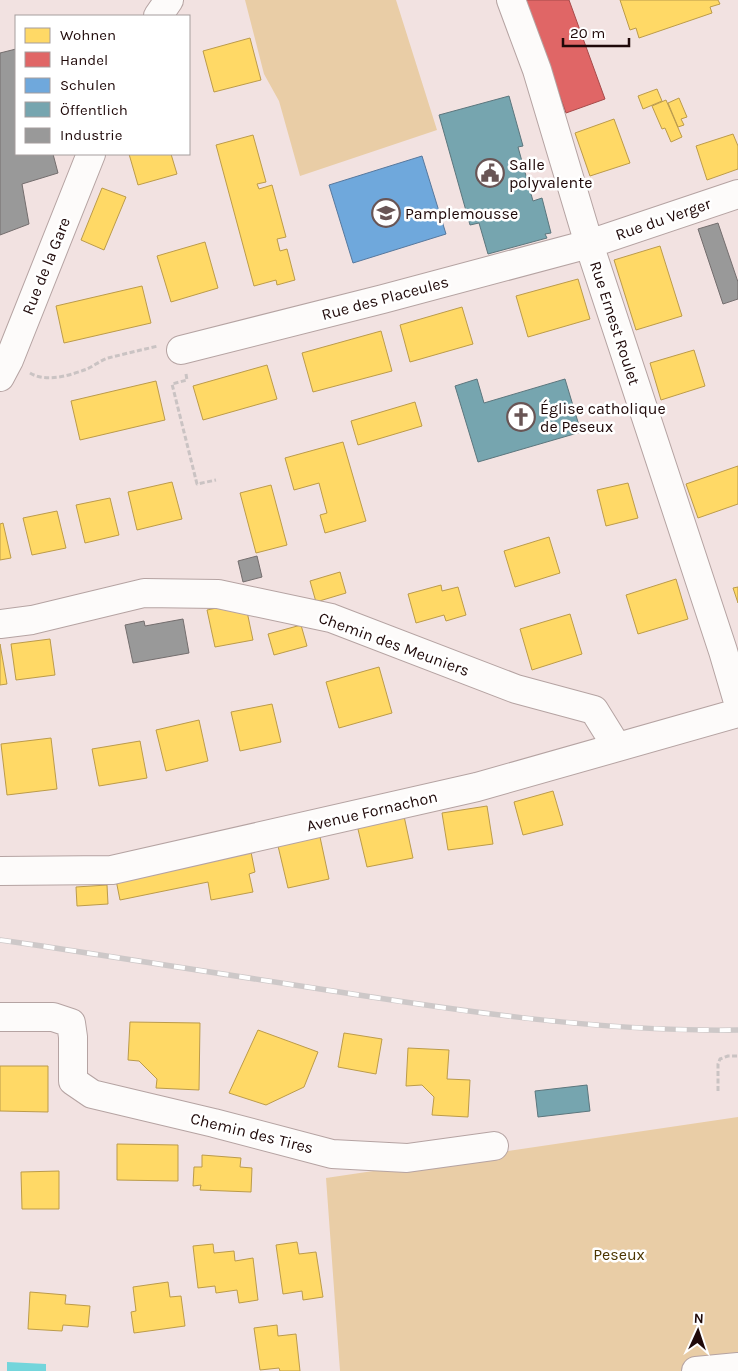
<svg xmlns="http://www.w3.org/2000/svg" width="738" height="1371" font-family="Karla,sans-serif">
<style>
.green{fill:#e9cda6}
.water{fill:#73d5db}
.homes{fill:#ffd966;stroke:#bc9b4a}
.shops{fill:#e06666;stroke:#a64a4a}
.schools{fill:#6fa8dc;stroke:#57789d}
.public{fill:#76a5af;stroke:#5c767d}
.industry{fill:#999;stroke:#746e6e}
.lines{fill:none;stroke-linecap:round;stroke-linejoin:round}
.minor-casing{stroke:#b5a3a2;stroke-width:30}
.major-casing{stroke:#b5a3a2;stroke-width:30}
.path{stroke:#cac3c3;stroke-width:3;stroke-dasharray:5 2.5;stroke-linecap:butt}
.minor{stroke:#fdfbfa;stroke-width:28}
.major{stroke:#fdfbfa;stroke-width:28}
.rail-casing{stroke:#cdc8c8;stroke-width:5.5}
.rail{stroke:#fff;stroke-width:4;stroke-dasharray:11;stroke-linecap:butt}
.labels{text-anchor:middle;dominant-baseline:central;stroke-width:5;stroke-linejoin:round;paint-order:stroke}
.poi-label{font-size:16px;fill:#1f0909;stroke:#fff;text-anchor:start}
.street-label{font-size:16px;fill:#1f0909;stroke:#fff}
.park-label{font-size:16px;fill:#4d3601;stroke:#fff}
</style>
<rect width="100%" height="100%" fill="#f2e2e1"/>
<path class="green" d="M245 0H396L437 130 300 176 279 101 264 74Z
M738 1117V1367L696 1371H340L326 1178Z"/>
<path class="water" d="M7 1362 46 1364V1371H7Z"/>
<path class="homes" d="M620 0H718L720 4 710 7 712 13 639 38 636 28 630 30Z
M250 38 261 80 214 92 203 51Z
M657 89 662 101 643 109 638 96Z
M679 98 687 117 681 119 684 125 678 127 668 103Z
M666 100 682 137 671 142 665 128 662 129 652 106Z
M614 119 630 163 590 176 575 133Z
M733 134 738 146V169L707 180 696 146Z
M253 135 266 182 257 184 259 189 272 185 286 237 277 239 280 251 287 249 295 280 277 285 276 280 254 286 216 145Z
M129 154H171L177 174 138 185Z
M102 188 126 197 104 250 81 240Z
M205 242 218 288 171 302 157 256Z
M660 246 682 316 636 330 614 260Z
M578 279 590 319 528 337 516 296Z
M142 286 151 323 64 343 56 306Z
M462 307 473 344 410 362 400 325Z
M381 331 392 371 313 392 302 353Z
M694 350 705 386 661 400 650 363Z
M267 365 277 399 203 420 193 386Z
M156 381 165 420 80 440 71 401Z
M415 402 422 426 358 445 351 421Z
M343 442 366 521 325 533 320 515 327 513 319 483 294 490 285 458Z
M738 466V504L698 518 686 484Z
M172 482 182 519 137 530 128 492Z
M628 483 638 518 606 526 597 490Z
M271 485 287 545 256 553 240 493Z
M110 498 119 535 85 543 76 505Z
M57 511 66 548 32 555 23 518Z
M3 523 11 558 0 560V524Z
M549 537 560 573 515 587 504 551Z
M340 572 346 593 316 602 310 581Z
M676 579 688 619 638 634 626 595Z
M441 585 442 591 458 587 466 615 446 621 444 615 416 623 408 594Z
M738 587V603L733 588Z
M245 602 253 640 215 647 207 610Z
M570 614 582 654 532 670 520 629Z
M301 625 307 646 274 655 268 634Z
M50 639 55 675 16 680 11 644Z
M0 644 7 684 0 685Z
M379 667 392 713 339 728 326 682Z
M272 704 281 742 240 751 231 712Z
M199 720 208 761 166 771 156 730Z
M51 738 57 789 7 795 1 744Z
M140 741 147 778 99 786 92 749Z
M553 791 563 825 523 835 514 802Z
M487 806 493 844 448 850 442 813Z
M404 816 413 858 367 867 357 825Z
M320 837 329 879 288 888 278 846Z
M251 852 255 872 249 874 253 892 211 900 208 882 120 900 116 880Z
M107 885 108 904 77 906 76 887Z
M130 1022 200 1023 199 1090 156 1088 157 1079 139 1061 128 1060Z
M258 1030 318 1052 304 1087 266 1105 229 1093Z
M344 1033 382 1039 376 1074 338 1067Z
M408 1048 449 1050 447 1079 470 1080 468 1117 432 1115 434 1097 422 1085 406 1086Z
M0 1066H48V1112L0 1111Z
M117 1144 178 1145V1181L117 1180Z
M202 1155 241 1158 240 1167 252 1168 251 1192 200 1190 201 1185 193 1186 194 1167H202Z
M59 1171V1209H22L21 1172Z
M297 1242 299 1254 316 1252 323 1297 303 1300 302 1291 283 1294 276 1245Z
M213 1244 214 1253 234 1251 235 1261 253 1258 258 1300 239 1303 237 1290 216 1293 215 1286 198 1288 193 1246Z
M168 1282 170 1297 181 1296 185 1326 134 1333 131 1312 136 1311 133 1287Z
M30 1292 66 1295 65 1304 90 1306 88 1327 63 1325 62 1331 28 1329Z
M277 1325 278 1336 296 1334 300 1371H280L279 1368 260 1370 254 1328Z"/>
<path class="shops" d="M525 0H569L605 99 566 113Z"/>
<path class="schools" d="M422 156 446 234 353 263 329 185Z"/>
<path class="public" d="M509 96 523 146 518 147 533 201 542 198 551 233 545 234 547 238 488 254 479 223 470 225 439 115Z
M477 379 484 403 565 379 581 432 478 462 455 386Z
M587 1085 590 1111 538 1117 535 1091Z"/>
<path class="industry" d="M16 49V154H53L58 173 22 184 29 224 0 235V53Z
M718 223 738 282V299L723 304 698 229Z
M257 556 262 577 243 582 238 561Z
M183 619 189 653 133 663 125 625 144 621 145 626Z"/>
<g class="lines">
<defs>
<path id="minor" d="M511 0 537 70 589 244 723 651 738 702
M181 350 383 299 589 244 738 194
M0 624 32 620 144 593 218 594 331 618 516 689 594 710 617 747
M0 871 112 870 477 787 738 713
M0 1017H53L71 1023 73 1037V1081L92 1094 214 1123 332 1154 407 1158 494 1146
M696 1371 738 1367"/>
<path id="major" d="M158 16 169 0
M0 377 9 360 91 154"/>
</defs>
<use href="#minor" class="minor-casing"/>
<use href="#major" class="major-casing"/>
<path class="path" d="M30 373C46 383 71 375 87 369 94 366 101 360 108 358 124 354 141 350 158 346
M186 374 187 380 172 384 197 484 216 480
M718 1091V1064L720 1059 728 1056H738"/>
<use href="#minor" class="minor"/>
<use href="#major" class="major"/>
<defs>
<path id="rail" d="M0 940 42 946C139 961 236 976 333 991 467 1012 602 1032 738 1030"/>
</defs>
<use href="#rail" class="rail-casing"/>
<use href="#rail" class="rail"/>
</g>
<defs>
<symbol id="civic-ring" viewBox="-11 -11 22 22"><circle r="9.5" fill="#fff" stroke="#695555" stroke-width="1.5"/><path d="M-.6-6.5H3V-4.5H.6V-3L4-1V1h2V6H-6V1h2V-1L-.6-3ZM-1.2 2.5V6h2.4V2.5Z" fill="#695555"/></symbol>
<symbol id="school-ring" viewBox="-11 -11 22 22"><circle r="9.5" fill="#fff" stroke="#695555" stroke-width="1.5"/><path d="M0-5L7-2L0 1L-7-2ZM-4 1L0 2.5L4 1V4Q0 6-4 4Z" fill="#695555"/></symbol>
<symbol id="church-ring" viewBox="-11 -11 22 22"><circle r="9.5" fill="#fff" stroke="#695555" stroke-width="1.5"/><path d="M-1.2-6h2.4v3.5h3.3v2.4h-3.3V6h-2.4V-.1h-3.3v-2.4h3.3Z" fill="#695555"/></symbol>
</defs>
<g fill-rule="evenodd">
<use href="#civic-ring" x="474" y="157" width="32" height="32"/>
<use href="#school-ring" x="370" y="197" width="32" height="32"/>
<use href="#church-ring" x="505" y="401" width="32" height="32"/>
</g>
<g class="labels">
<g class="poi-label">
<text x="509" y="164">Salle<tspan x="509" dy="18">polyvalente</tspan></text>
<text x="405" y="213">Pamplemousse</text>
<text x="540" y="408">Église catholique<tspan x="540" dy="18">de Peseux</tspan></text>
</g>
<g class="street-label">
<text transform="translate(663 219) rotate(-19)">Rue du Verger</text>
<text transform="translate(46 266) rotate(-68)">Rue de la Gare</text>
<text transform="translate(385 298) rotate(-15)">Rue des Placeules</text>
<text transform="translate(615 323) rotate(72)">Rue Ernest Roulet</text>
<text transform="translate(394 644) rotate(20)">Chemin des Meuniers</text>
<text transform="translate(372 811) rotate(-13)">Avenue Fornachon</text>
<text transform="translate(252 1133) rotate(14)">Chemin des Tires</text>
</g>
<g class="park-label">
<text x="619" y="1254">Peseux</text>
</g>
</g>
<rect x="15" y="15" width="175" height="140" fill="#ffffff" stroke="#a59d9d"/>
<rect x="25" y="28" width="25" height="15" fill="#ffd966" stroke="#a59d9d"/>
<text x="60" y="40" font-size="15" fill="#1f0909">Wohnen</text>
<rect x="25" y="52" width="25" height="15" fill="#e06666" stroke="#a59d9d"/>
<text x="60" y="65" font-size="15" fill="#1f0909">Handel</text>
<rect x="25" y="78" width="25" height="15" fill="#6fa8dc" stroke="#a59d9d"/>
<text x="60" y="90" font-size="15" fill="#1f0909">Schulen</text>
<rect x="25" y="102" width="25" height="15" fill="#76a5af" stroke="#a59d9d"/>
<text x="60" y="115" font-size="15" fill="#1f0909">Öffentlich</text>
<rect x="25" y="128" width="25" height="15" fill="#999999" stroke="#a59d9d"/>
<text x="60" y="140" font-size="15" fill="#1f0909">Industrie</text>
<g transform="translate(698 1331) rotate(3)" stroke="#ffffff" stroke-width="4" paint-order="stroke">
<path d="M0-4L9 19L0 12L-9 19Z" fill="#1f0909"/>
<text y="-8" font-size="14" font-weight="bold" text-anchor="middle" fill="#1f0909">N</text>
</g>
<path d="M563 38v8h66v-8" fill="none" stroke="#1f0909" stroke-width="2.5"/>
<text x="570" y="38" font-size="15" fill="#1f0909" stroke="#ffffff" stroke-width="4" paint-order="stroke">20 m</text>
</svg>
